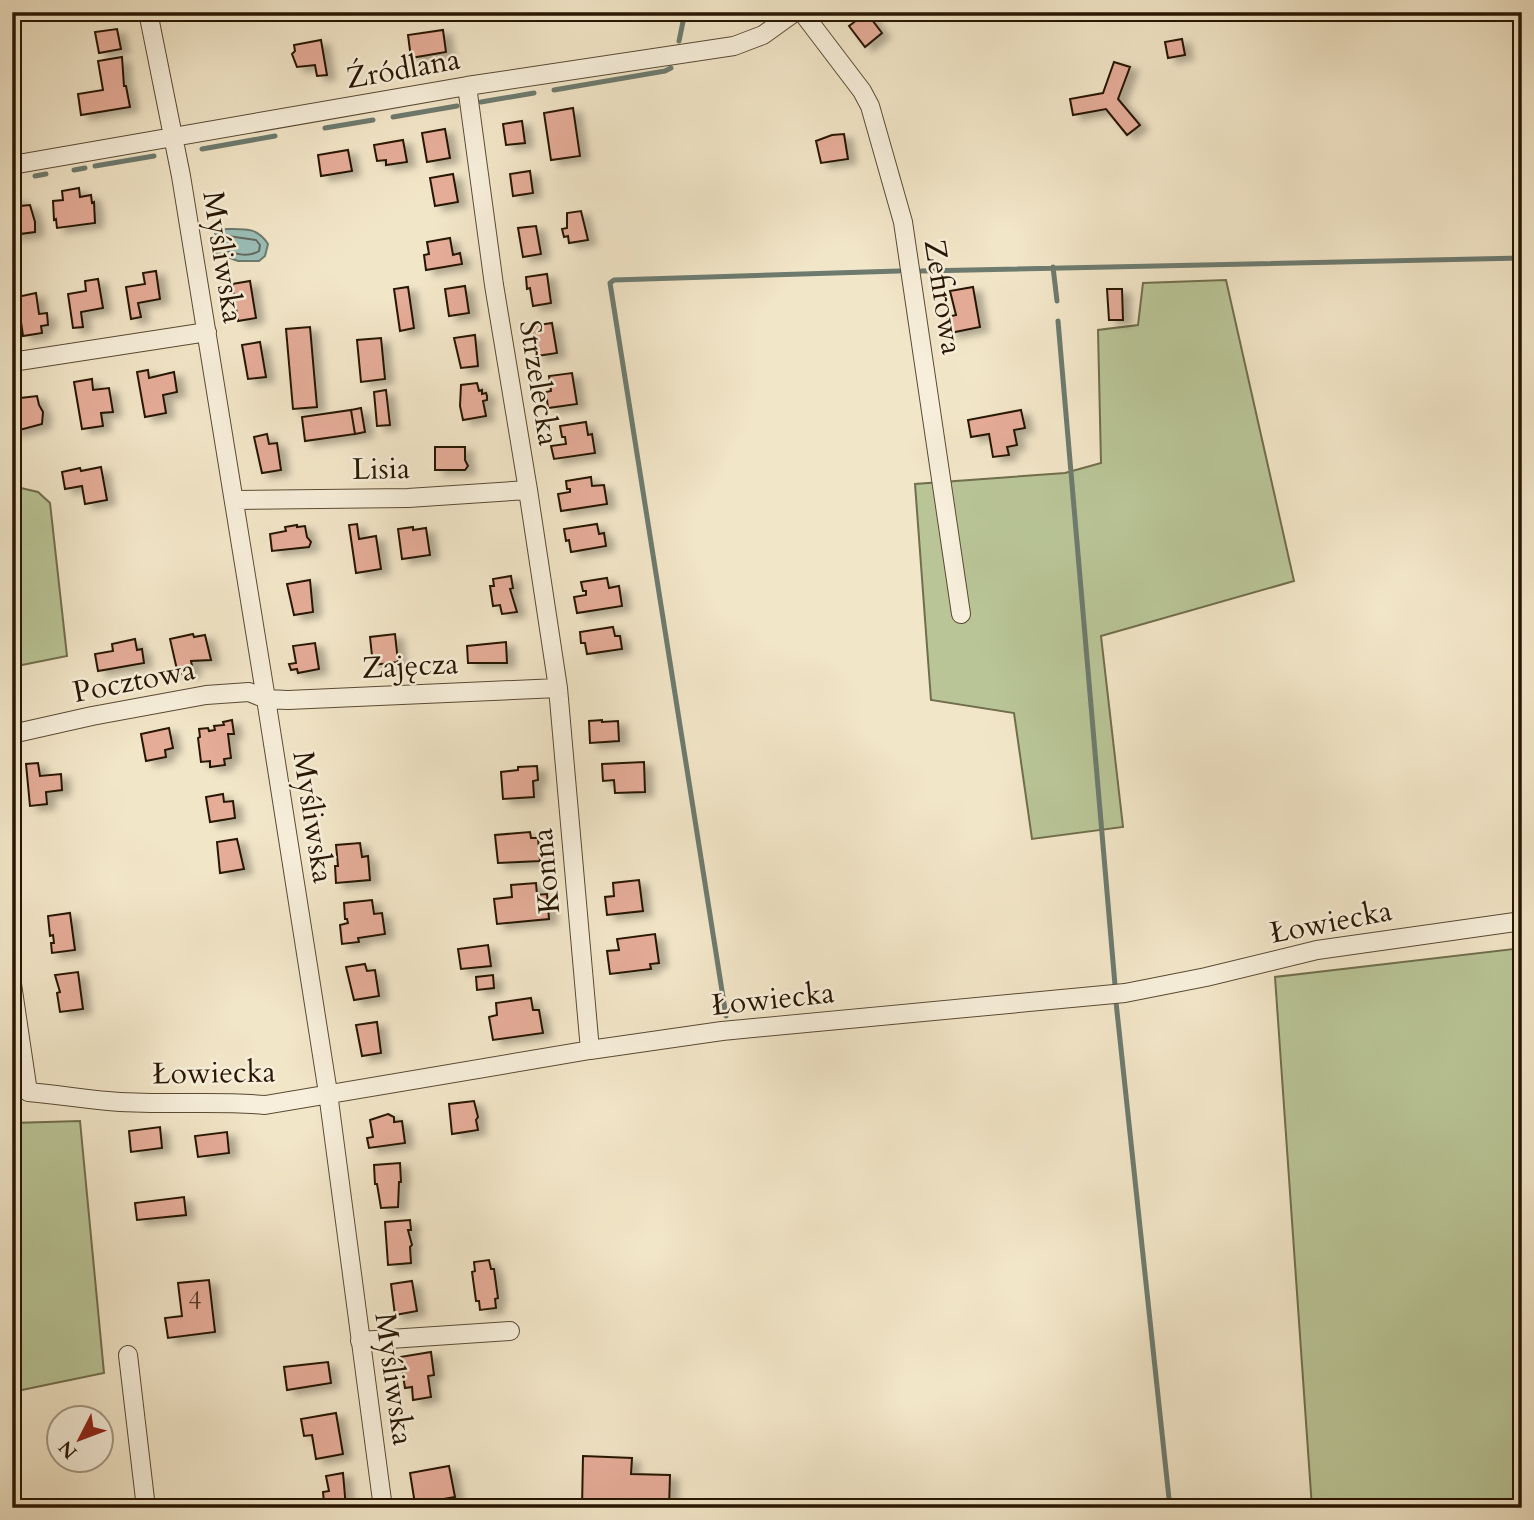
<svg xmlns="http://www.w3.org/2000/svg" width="1534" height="1520" font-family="Cardo,serif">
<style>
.green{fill:#b9c597;stroke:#706e4c;stroke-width:2}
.water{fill:#9bbfb8;stroke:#6d7b6f;stroke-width:2}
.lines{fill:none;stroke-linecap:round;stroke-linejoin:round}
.shore{stroke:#626a5d;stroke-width:2}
.stream{stroke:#6d7b6f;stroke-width:5}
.building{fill:#e5ac98;stroke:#281602;stroke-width:2;filter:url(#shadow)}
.minor-casing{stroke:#5a4a34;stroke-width:20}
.minor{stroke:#f7efdb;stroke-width:18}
.labels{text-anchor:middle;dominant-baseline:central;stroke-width:5;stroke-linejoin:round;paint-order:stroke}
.number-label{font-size:26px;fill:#573c28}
.street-label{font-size:30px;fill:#281602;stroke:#f7efdb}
</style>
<defs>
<filter id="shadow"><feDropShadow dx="8" dy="4.5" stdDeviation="3.5" flood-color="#0004"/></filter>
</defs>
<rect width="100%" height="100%" fill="#f2e6c8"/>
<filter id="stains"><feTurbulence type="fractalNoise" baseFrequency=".00286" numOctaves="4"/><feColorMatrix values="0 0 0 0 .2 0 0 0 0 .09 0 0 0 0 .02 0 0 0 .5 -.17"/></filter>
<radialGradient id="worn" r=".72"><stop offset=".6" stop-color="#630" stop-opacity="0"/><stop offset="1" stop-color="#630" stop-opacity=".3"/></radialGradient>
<path class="green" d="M1226 280 1294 581 1101 636 1123 827 1032 839 1014 713 931 700 915 484 1065 473 1101 463 1098 330 1138 325 1143 283Z
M12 486 38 492 50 503 67 656 12 667Z
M1522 948V1508H1312L1275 977Z
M80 1121 104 1373 12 1392V1123Z"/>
<path class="water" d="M226 229C245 229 257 227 268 244L265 256 259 261H238L216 253 213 240 215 234Z"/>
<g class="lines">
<path class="shore" d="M228 236 256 240 260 245 259 251C248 258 233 254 222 248L220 242Z"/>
<path class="stream" d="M679 41 685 12
M554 90 665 71 671 68
M481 102 534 93
M393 117 457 106
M325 128 373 120
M202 149 275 136
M95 166 154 156
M74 170 85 168
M35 176 46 174
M1053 267 1057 301
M921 271 1522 258
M1058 321 1115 985
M1116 1002 1170 1508
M726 1016 610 283 614 280 899 271"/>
</g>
<path class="building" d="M860 12H866L882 33 865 47 849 26 857 20 854 17Z
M117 29 121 49 99 53 95 32Z
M443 30 446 52 411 58 408 35Z
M1182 39 1185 55 1168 58 1165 42Z
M321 40 327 75 317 76 315 65 297 67 292 54 295 51 294 45Z
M122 57 124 86H126L130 107 81 115 78 94 103 90 98 61Z
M1114 62 1130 67 1118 99 1140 125 1127 135 1106 109 1073 115 1070 99 1103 93Z
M573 108 580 156 551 160 544 113Z
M522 121 525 143 506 145 503 124Z
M445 129 450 158 427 162 422 133Z
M844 134 848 159 821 163 816 141 832 135Z
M403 140 407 162 386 165V160L377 161 374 145Z
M348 150 352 171 321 176 318 155Z
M530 171 533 193 513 196 510 174Z
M453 174 458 202 435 206 430 178Z
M79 188 80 197 91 195 92 203 94 202 95 223 57 228 56 219 54 220 53 201 63 200 62 191Z
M19 198 20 206 30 205 35 222V232L12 235V199Z
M581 211 588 240 569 243 568 236 564 237 562 229 567 228V213Z
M536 226 541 254 523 257 518 228Z
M450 238 453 255 460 253 462 264 426 270 424 255 429 254 427 242Z
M156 271 160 299 138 303 141 317 131 319 126 287 145 284 143 273Z
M547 274 551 303 533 306 530 288 527 289 526 277Z
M98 279 103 308 81 312 83 327 73 328 68 294 86 291 85 281Z
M250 281 256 318 238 321 232 284Z
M465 286 469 313 449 316 445 289Z
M408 287 414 328 400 331 394 289Z
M973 287 980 327 950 333 947 317 956 315 950 291Z
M1107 289H1122L1123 320H1109Z
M36 293 39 314 47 313 48 325 41 326 42 333 23 336 21 322 12 323V308L18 307 17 297Z
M552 323 557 353 537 356 535 335H533L532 326Z
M310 327 317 407 293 409 286 329Z
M475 335 478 366 461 368 454 338Z
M381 338 385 379 361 382 357 340Z
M260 342 266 377 248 379 242 345Z
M148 370 149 378 174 372 177 392 163 395 166 413 145 417 137 372Z
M572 373 577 404 548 408 546 392 551 391 549 376Z
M92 379 93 390 109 388 113 412 101 413 103 426 82 429 74 382Z
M477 383 479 391 482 390V394L486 393 487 396V400L483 401 486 416 463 420 460 406 461 385Z
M386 390 390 425 377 426 374 392Z
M37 396 39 405 43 412 42 424 12 432V399Z
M361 408 365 432 355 434 351 410Z
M351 410 355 434 305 441 302 417Z
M1021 410 1025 428 1014 430 1017 445 1007 447 1009 455 993 457 989 434 971 437 968 420Z
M586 422 588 435 592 434 595 453 554 459 551 446 566 444 565 437H562L560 426Z
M267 434 269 444 277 443 281 470 262 473 254 437Z
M435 447H465V460L468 466 465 470H435Z
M101 467 107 500 85 504 82 486 65 489 62 472 80 468 81 471Z
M591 477 592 486 604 485 607 504 561 511 558 494 570 492V489H567L566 481Z
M357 524 359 539 376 536 381 569 356 573 349 525Z
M597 524 599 534 604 533 606 546 571 552 569 540 566 541 564 529Z
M297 525V527L305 526 307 537 311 542 309 547 272 551 270 534 286 531 285 527Z
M413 527V530L426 528 430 555 402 559 398 529Z
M511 576 513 588 510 589 517 612 502 614 500 605 493 606 490 586H494L493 579Z
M607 578 609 588 619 586 622 606 577 613 574 597 586 595V591H583L581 582Z
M310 580 313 612 294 615 287 584Z
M613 627 615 636H620L622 649 587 654 585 643H581L580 632Z
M193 634 194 637 205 635 211 660 191 661 193 671 178 674 170 639Z
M395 634 398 662 373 665 370 637Z
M135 639 137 650 142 649 144 663 98 671 95 654 113 651 112 644Z
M506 642 507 663H468L467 646Z
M315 643 319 669 298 673 297 669 291 670 289 664 296 663 293 646Z
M232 720 234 734H228L231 758 224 759 225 765 210 767V761L201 762 198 738 200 737 199 729 208 728 209 731 215 730 214 726 224 725 223 722Z
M602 720V722L618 721 619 741 590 743 589 721Z
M169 728 173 748 165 750 166 757 146 761 141 734Z
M644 762 645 792 615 793 614 780 603 781 602 764Z
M38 763 40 776 61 774 62 790 46 792 47 804 30 806 26 764Z
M537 766 538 780 533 781 534 797 503 799 501 772 518 770V767Z
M223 794 224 802 233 801 235 818 210 822 206 797Z
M530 832 531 838H538L540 861 498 863 495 835Z
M237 839 244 869 220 873 217 842Z
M360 843 362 857 368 856 370 880 336 883 335 866H338L336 845Z
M639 880 643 911 607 915 605 897 614 896 613 883Z
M536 883 537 895 547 894 549 919 497 924 494 899 512 897 511 885Z
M372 900 374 914 382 913 385 934 358 938 359 942 342 944 340 925 348 923 347 919H345L344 903Z
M70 913 75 950 52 953 51 943H54L53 935 50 936 48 916Z
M655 934 659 963 650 964 651 969 610 974 607 951 619 950 617 939Z
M488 945 491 966 461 969 458 949Z
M365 964 367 971 375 970 379 996 354 1000 346 967Z
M78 972 83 1009 60 1012 57 993 60 992 55 975Z
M493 975 494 988 477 990 476 977Z
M531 998 533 1010H539L543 1033 493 1040 489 1017 497 1015 496 1003Z
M377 1022 381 1053 362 1056 356 1025Z
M474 1101 478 1117 476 1120 478 1130 452 1134 449 1104Z
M388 1114 394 1117V1122L402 1121 405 1143 369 1148 367 1138 373 1137 370 1120Z
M160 1127 162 1148 131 1152 129 1131Z
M227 1132 229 1153 198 1157 195 1136Z
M400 1163 401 1182H399L398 1207 381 1208 377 1184H375L374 1165Z
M184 1197 186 1215 137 1220 135 1203Z
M410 1220 411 1230H408L412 1245 410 1247 411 1263 388 1265 385 1222Z
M489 1260 491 1269H494L498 1298 495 1299 496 1308 480 1310 479 1301H476L472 1272 475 1271 474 1262Z
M209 1280 215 1332 168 1338 165 1318 182 1316 178 1283Z
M412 1281 417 1311 395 1315 391 1284Z
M431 1352 434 1375 428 1376 431 1397 413 1400 412 1387 405 1388 400 1357Z
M328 1362 331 1383 287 1390 284 1367Z
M336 1413 343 1454 316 1459 312 1435 304 1436 301 1419Z
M583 1456 632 1458 631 1474 670 1475 669 1508H582Z
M449 1466 455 1497 415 1504 410 1473Z
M343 1473 346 1508H328V1502L324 1503 323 1492 329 1491 326 1476Z
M123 1503V1508H104L103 1504Z"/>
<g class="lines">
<defs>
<path id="minor" d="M148 12 181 176 266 699 328 1093 383 1508
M802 12 862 91 870 106 903 222 961 614
M467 86 494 285 528 490 558 688 590 1050
M12 165 467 86 734 46 763 35 795 12
M12 362 207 332
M234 500 408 498 528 490
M12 734 92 716 206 695 249 692 266 699 288 700 558 688
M12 984 28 1092C55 1094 82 1099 108 1101 161 1106 213 1100 265 1105L590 1050 722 1031 1125 993 1206 977 1317 950 1522 921
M360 1341 510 1331
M128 1355 146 1508"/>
</defs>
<use href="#minor" class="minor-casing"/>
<use href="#minor" class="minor"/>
</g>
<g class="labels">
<g class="number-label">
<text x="195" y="1300">4</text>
</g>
<g class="street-label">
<text transform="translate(403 69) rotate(-10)">Źródlana</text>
<text transform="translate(223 257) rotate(81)">Myśliwska</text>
<text transform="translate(943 297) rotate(81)">Zefirowa</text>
<text transform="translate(539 383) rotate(81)">Strzelecka</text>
<text transform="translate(381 469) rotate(-1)">Lisia</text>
<text transform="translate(410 666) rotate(-3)">Zajęcza</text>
<text transform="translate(134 681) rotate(-11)">Pocztowa</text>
<text transform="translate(313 817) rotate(81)">Myśliwska</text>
<text transform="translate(546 871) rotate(-95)">Konna</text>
<text transform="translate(1331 922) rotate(-11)">Łowiecka</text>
<text transform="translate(773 999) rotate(-6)">Łowiecka</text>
<text transform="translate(214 1073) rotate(-1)">Łowiecka</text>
<text transform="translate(394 1379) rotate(82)">Myśliwska</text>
</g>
</g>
<rect width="1534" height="1520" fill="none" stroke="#f2e6c8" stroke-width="42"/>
<rect x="14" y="14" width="1506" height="1492" fill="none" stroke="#281602" stroke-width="3.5"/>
<rect x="21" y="21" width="1492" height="1478" fill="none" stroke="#281602" stroke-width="2"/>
<g transform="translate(80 1439) rotate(228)"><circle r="33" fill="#f7efdb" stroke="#a49884" stroke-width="2"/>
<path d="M0-5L12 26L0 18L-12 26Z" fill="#8f2418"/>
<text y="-10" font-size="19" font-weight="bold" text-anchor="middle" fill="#281602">N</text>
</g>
<rect width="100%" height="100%" filter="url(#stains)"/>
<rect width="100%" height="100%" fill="url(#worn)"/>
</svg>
